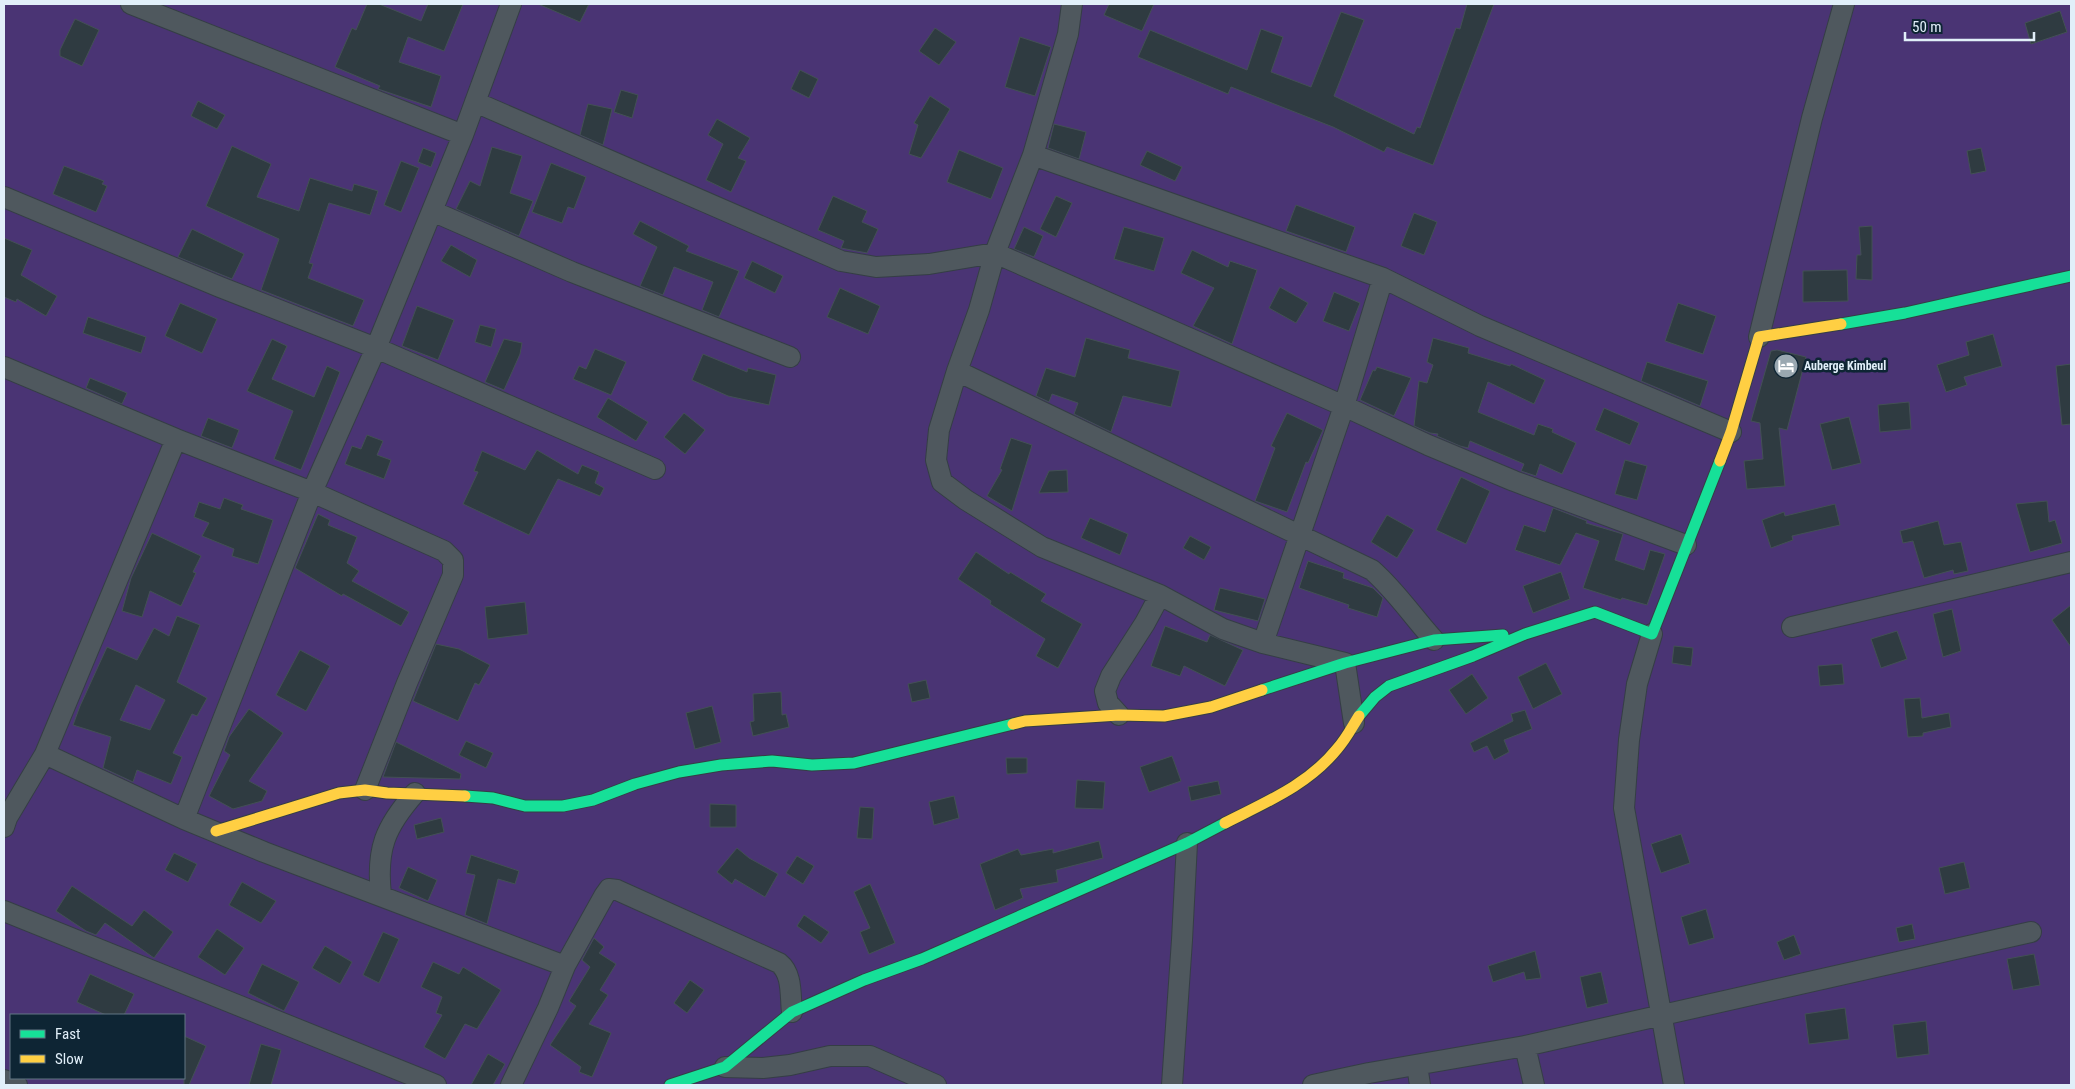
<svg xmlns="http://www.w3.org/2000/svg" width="2075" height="1089" font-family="'Roboto Condensed',sans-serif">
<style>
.green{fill:#4a3474;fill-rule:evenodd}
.building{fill:#2f3b41;stroke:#435055;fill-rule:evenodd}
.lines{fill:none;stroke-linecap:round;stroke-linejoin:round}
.street-casing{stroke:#353e45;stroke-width:22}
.fast-casing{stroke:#353e45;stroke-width:13}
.slow-casing{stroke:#353e45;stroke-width:13}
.street{stroke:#4f585e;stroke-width:20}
.fast{stroke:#16e098;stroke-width:11}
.slow{stroke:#ffcf43;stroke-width:11}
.labels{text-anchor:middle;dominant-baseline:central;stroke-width:5;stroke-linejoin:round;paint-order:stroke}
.poi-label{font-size:12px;font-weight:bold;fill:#e1eff9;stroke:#0e2534;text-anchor:start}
</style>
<rect width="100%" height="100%" fill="#16232c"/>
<path class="green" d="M4 4H2071V1085H4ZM11 1015H184V1078H11Z"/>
<path class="building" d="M367 4H379L421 21 428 4H463L444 51 408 37 399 62 441 76 431 107 378 89 380 86 335 67 352 28 356 30Z
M538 4H589L580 22Z
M1109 4H1154L1142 31 1104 15Z
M1467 4H1494L1433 165 1387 147 1384 152 1333 127 1231 87 1228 94 1138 57 1150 30 1247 70 1261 29 1283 37 1271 72 1311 87 1341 12 1364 20 1334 96 1414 134 1417 127 1420 128 1456 28 1460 29Z
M2060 11 2067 32 2031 44 2025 23Z
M75 19 99 30 82 66 60 56V50Z
M935 28 956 42 939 65 919 51Z
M1020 37 1051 47 1035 96 1005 87Z
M800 70 818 79 809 98 791 89Z
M621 90 638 95 632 118 614 112Z
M930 96 950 109 921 158 909 154 918 125 914 123Z
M198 101 225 115 217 129 191 116Z
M588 104 612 109 603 145 580 135Z
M717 119 750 138 738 158 746 161 731 192 706 180 723 144 708 135Z
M1054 124 1086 132 1079 159 1048 148Z
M232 146 271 164 257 197 299 211 310 178 352 191 354 184 378 191 370 215 329 203 309 263 313 264 308 278 364 300 353 326 261 290 279 239 206 206Z
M492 147 522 156 510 193 533 201 519 236 456 209 470 181 480 186Z
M423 148 436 153 431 167 418 162Z
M1981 148 1986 171 1971 174 1967 151Z
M959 150 1003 168 991 199 947 182Z
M1147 151 1182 167 1175 181 1140 165Z
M401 161 419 168 401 212 384 205Z
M551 163 586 177 574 209 568 207 562 223 532 212Z
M64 166 104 181 102 184 107 186 96 212 53 194Z
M833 196 867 211 862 222 878 229 867 253 841 248 844 241 818 230Z
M1056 196 1072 203 1056 237 1040 229Z
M1296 205 1355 227 1346 252 1286 231Z
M1414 213 1437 222 1424 255 1401 246Z
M640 221 689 246 686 251 739 271 719 317 702 310 713 282 674 267 663 295 640 286 657 247 633 234Z
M1872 226V280L1856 279 1857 255H1861L1859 227Z
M1024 227 1043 236 1034 257 1014 249Z
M1124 227 1164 238 1154 271 1114 259Z
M192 229 244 254 232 279 178 257Z
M4 238 32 250 21 275 57 296 46 316 17 299 16 302 4 297Z
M451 245 477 260 470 277 441 261Z
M1192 250 1228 267 1230 261 1257 270 1232 344 1193 326 1214 288 1181 273Z
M752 261 783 276 775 293 744 278Z
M1847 270 1848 301 1803 302V271Z
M1280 287 1308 303 1296 323 1269 308Z
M840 288 880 306 868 334 827 317Z
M1334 292 1360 303 1349 331 1323 321Z
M180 303 217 319 202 353 165 336Z
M1678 303 1716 316 1703 354 1665 341Z
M417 306 454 320 438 360 402 346Z
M88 317 146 337 141 353 83 333Z
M480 325 496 329 491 347 475 342Z
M1993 334 2002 366 1964 377 1967 385 1946 392 1937 365 1969 355 1966 342Z
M1086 338 1130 350 1128 358 1180 371 1171 407 1123 396 1111 432 1074 414 1078 403 1052 394 1049 402 1036 396 1046 368 1075 377Z
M1433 338 1469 348 1468 353 1510 366 1511 364 1545 380 1534 404 1488 382 1478 412 1534 435 1538 424 1553 429 1552 432 1576 443 1562 474 1540 464 1536 476 1521 471 1524 464 1470 441 1468 448 1460 446 1437 436 1438 434 1430 433 1414 426 1419 381 1427 383 1433 365 1427 362Z
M272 339 287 346 272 379 314 397 327 366 340 372 301 470 274 459 293 411 247 391Z
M504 339 522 343 520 354 504 390 485 382Z
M595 349 626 362 611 395 573 379 579 366 586 369Z
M1777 350 1806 357 1787 430 1779 428 1785 486 1747 489 1744 461 1763 459 1760 423 1751 421 1771 351Z
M703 354 747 372 748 368 776 375 769 405 728 396 692 380Z
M1647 362 1708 381 1700 406 1641 381Z
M2071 364V424L2062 425 2056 366Z
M1377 367 1411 378 1394 416 1360 400 1373 370 1375 371Z
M90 378 127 393 122 404 86 388Z
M608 398 648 422 636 441 597 417Z
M1909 402 1911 429 1880 432 1878 405Z
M1604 408 1639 423 1630 445 1595 430Z
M684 413 705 430 685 454 664 437Z
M1287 413 1323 430 1308 463 1306 462 1287 512 1255 501 1275 448 1271 446Z
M1849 417 1861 463 1832 470 1820 424Z
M208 418 239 430 232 448 201 436Z
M367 435 383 441 377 455 391 460 384 479 345 464 352 446 361 449Z
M1011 438 1032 445 1012 511 987 496 1002 470 1000 469Z
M537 450 578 474 582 465 599 472 595 483 604 488 600 496 558 479 529 535 463 504 478 472 474 471 482 451 525 470Z
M1625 460 1647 466 1637 500 1615 494Z
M1067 470 1068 492 1039 493 1049 471Z
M1461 477 1490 491 1466 544 1436 530Z
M224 498 243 505 241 509 273 520 258 564 232 556 234 549 202 536 209 523 194 517 199 502 220 509Z
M2047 501 2049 522 2055 520 2062 543 2030 552 2016 504Z
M1835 504 1840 525 1792 536 1793 540 1771 548 1762 520 1784 512 1785 516Z
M1553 508 1587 521 1586 523 1623 534 1615 560 1644 570 1650 550 1665 554 1647 605 1622 598 1621 600 1583 588 1599 541 1576 533 1560 565 1515 550 1524 525 1545 532Z
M318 514 330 520 328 525 357 537 347 563 359 571 352 581 409 612 401 626 343 594 342 596 295 568Z
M1387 515 1414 530 1397 558 1371 542Z
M1090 518 1128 534 1120 555 1081 538Z
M1938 521 1944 545 1961 542 1968 571 1954 574 1953 570 1924 578 1913 541 1903 543 1900 531Z
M152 533 201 556 193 572 196 573 181 606 150 591 142 617 122 611 131 578Z
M1190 536 1211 547 1204 560 1183 548Z
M976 552 1009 574 1010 572 1046 594 1041 601 1082 624 1058 668 1036 656 1045 639 990 604 991 601 958 579Z
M1308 561 1344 573 1343 578 1373 588 1383 598 1377 617 1348 608 1349 605 1299 588Z
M1561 572 1570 599 1533 613 1523 586Z
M1220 588 1265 599 1258 621 1214 610Z
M525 602 528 634 488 639 485 607Z
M2071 605V647L2052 620Z
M1952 609 1961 651 1943 657 1933 614Z
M177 616 200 625 177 682 207 698 197 716 192 714 173 753 182 757 171 784 137 770 133 782 103 768 111 737 73 725 80 706 107 647 137 660 154 628 169 636ZM136 685 165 700 150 730 120 720Z
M1165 626 1207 642 1210 635 1243 650 1225 686 1184 666 1180 676 1151 666Z
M1897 631 1907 659 1881 668 1871 639Z
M436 644 459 649 490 665 479 685 475 683 458 721 413 701Z
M1674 646 1693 648 1691 666 1672 663Z
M300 650 330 666 306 711 276 695Z
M1546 663 1562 694 1533 709 1518 677Z
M1842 664 1844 684 1820 686 1818 666Z
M1472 674 1488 698 1466 714 1449 690Z
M926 680 930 698 912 702 908 684Z
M781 692 782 715 786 714 789 727 753 736 750 722 754 721 753 694Z
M1920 698 1922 718 1949 713 1951 727 1923 733V736L1908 737 1904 699Z
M712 706 721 742 695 749 686 713Z
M249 709 283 733 249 781 267 791 262 801 233 809 209 796 230 755 224 751 229 737Z
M1525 710 1532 729 1504 740 1509 752 1494 760 1487 746 1474 752 1470 743 1513 721 1511 714Z
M466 741 493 753 486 768 459 755Z
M396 742 461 774 460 779 383 777Z
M1172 756 1181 781 1149 792 1140 767Z
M1006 758H1027V773L1007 774Z
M1077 780 1105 782 1103 809 1075 808Z
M1218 781 1221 794 1191 801 1188 787Z
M954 796 959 818 934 825 929 802Z
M710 804 736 805V827H710Z
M860 807 874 808 872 839 857 838Z
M441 818 444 832 417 839 414 825Z
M1681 834 1690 863 1661 873 1651 844Z
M1099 841 1103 858 1056 870 1058 882 1020 889 1023 898 995 910 980 864 1018 849 1021 855 1053 849V853Z
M737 848 749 858 778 874 765 897 735 879 732 884 717 872Z
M174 853 197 864 188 882 165 870Z
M471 855 519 871 515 884 498 879 487 924 465 915 475 875 466 873Z
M797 856 814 866 803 884 786 873Z
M1964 862 1970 888 1945 894 1939 868Z
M408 867 437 880 428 901 399 888Z
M242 882 276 901 261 923 229 905Z
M870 884 895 943 869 954 860 932 870 928 854 892Z
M72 886 132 926 144 910 173 932 154 958 105 923 96 935 86 931 56 911Z
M1706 909 1714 938 1689 945 1681 917Z
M804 915 829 932 821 943 797 926Z
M1912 924 1915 939 1899 942 1896 928Z
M217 929 244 948 225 975 198 957Z
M383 932 399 939 379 983 363 975Z
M1794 935 1801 954 1784 960 1777 942Z
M594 938 604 947 599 953 616 964 600 990 608 995 589 1024 611 1033 592 1077 579 1072 581 1067 550 1045 576 1006 569 1001 590 967 582 960Z
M325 946 352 962 340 984 312 968Z
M1535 951 1541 978 1526 980 1524 972 1493 982 1488 966Z
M2034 954 2040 985 2013 990 2007 959Z
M433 962 459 974 463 967 501 990 477 1029 465 1024 445 1059 424 1047 442 1015 436 1013 442 997 421 987Z
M262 964 299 982 284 1011 248 993Z
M1601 972 1608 1003 1587 1008 1580 977Z
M90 974 134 994 124 1015H106L77 1002Z
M690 980 704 990 687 1013 674 1003Z
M1845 1008 1849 1039 1809 1044 1805 1014Z
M1926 1021 1929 1054 1897 1058 1893 1025Z
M184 1036 206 1046 189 1085H184Z
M261 1044 281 1050 271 1085H249Z
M488 1054 505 1064 493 1085H471Z"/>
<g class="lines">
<defs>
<path id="street" d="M131 4 463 135
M1072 4 1068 34 1033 155 995 253 979 310 957 371 939 430 936 460 942 482 966 500 1042 547 1160 595 1223 629 1263 643
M475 102 841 261 876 267 929 264 995 253 1344 406 1428 445 1514 481 1686 545
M1033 155 1383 278 1480 326 1731 432
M4 197 220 287 376 348 655 469
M432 211 572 272 790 357
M1759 337 1812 118 1844 4
M4 367 176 439 312 492 444 551 453 560V575L407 683 365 790
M957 371 1372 570C1396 591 1413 617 1434 640
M1792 627 2071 562
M1652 634 1637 684 1629 740 1624 808 1674 1085
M1119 715 1108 703 1105 691 1111 676 1145 623 1160 595
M1354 723 1345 663 1263 643 1344 406 1383 278
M45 754 184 819 264 852 565 966 548 1008 511 1085
M184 819 312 492 376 348 463 135 511 4
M4 827 7 818 45 754 176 439
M381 895C376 849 385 827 415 793
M4 911 436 1085
M565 966 604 896 609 889 617 890 779 963C793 974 790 996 792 1012
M1525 1046 1534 1085
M1417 1065 1420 1085
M725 1067 763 1068 790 1065 830 1056H870L936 1085
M4 1080 17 1085
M1172 1085 1182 940 1187 843
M1313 1085 1369 1073 1525 1046 2031 932"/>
<path id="fast" d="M1841 324 1905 313 2071 276
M1262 690 1345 663 1434 640 1503 635
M1359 716 1375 697 1389 686 1473 656 1525 634 1595 612 1652 634 1720 461
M465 796 493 798 525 806H563L593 800 635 784 679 772 721 765 772 761 812 765 854 763 1013 724
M670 1085 725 1067 792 1012 864 980 922 959 1187 843 1225 823"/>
<path id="slow" d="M1720 461 1731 432 1759 337 1841 324
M1013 724 1025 721 1119 715 1164 716 1211 707 1262 690
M1225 823C1266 802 1308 785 1337 749 1346 739 1352 727 1359 716
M216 831 339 793 365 790 387 793 465 796"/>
</defs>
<use href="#street" class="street-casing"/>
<use href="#fast" class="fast-casing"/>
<use href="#slow" class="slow-casing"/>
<use href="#street" class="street"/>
<use href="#fast" class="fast"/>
<use href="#slow" class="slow"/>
</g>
<defs>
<symbol id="hotel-disc" viewBox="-11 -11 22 22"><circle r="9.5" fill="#9aa8b1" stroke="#0e2534"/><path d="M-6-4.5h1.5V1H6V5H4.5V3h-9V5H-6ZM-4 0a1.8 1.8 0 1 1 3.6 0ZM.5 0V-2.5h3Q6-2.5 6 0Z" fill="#fff"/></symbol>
</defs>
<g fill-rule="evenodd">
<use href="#hotel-disc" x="1772" y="352" width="28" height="28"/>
</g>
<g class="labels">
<g class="poi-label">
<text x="1804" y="366">Auberge Kimbeul</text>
</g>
</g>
<rect width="2075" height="1089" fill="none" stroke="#e1eff9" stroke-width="10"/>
<rect x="10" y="1014" width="175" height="65" fill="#0e2534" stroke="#627683"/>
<rect x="20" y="1030" width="25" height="8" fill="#16e098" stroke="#627683"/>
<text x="55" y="1039" font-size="15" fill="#e1eff9">Fast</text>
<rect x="20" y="1055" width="25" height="8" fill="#ffcf43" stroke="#627683"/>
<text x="55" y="1064" font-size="15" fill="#e1eff9">Slow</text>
<path d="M1905 32v8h129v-8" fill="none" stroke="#e1eff9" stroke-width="2.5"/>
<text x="1912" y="32" font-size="15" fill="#e1eff9" stroke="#0e2534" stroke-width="4" paint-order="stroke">50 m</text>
</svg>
